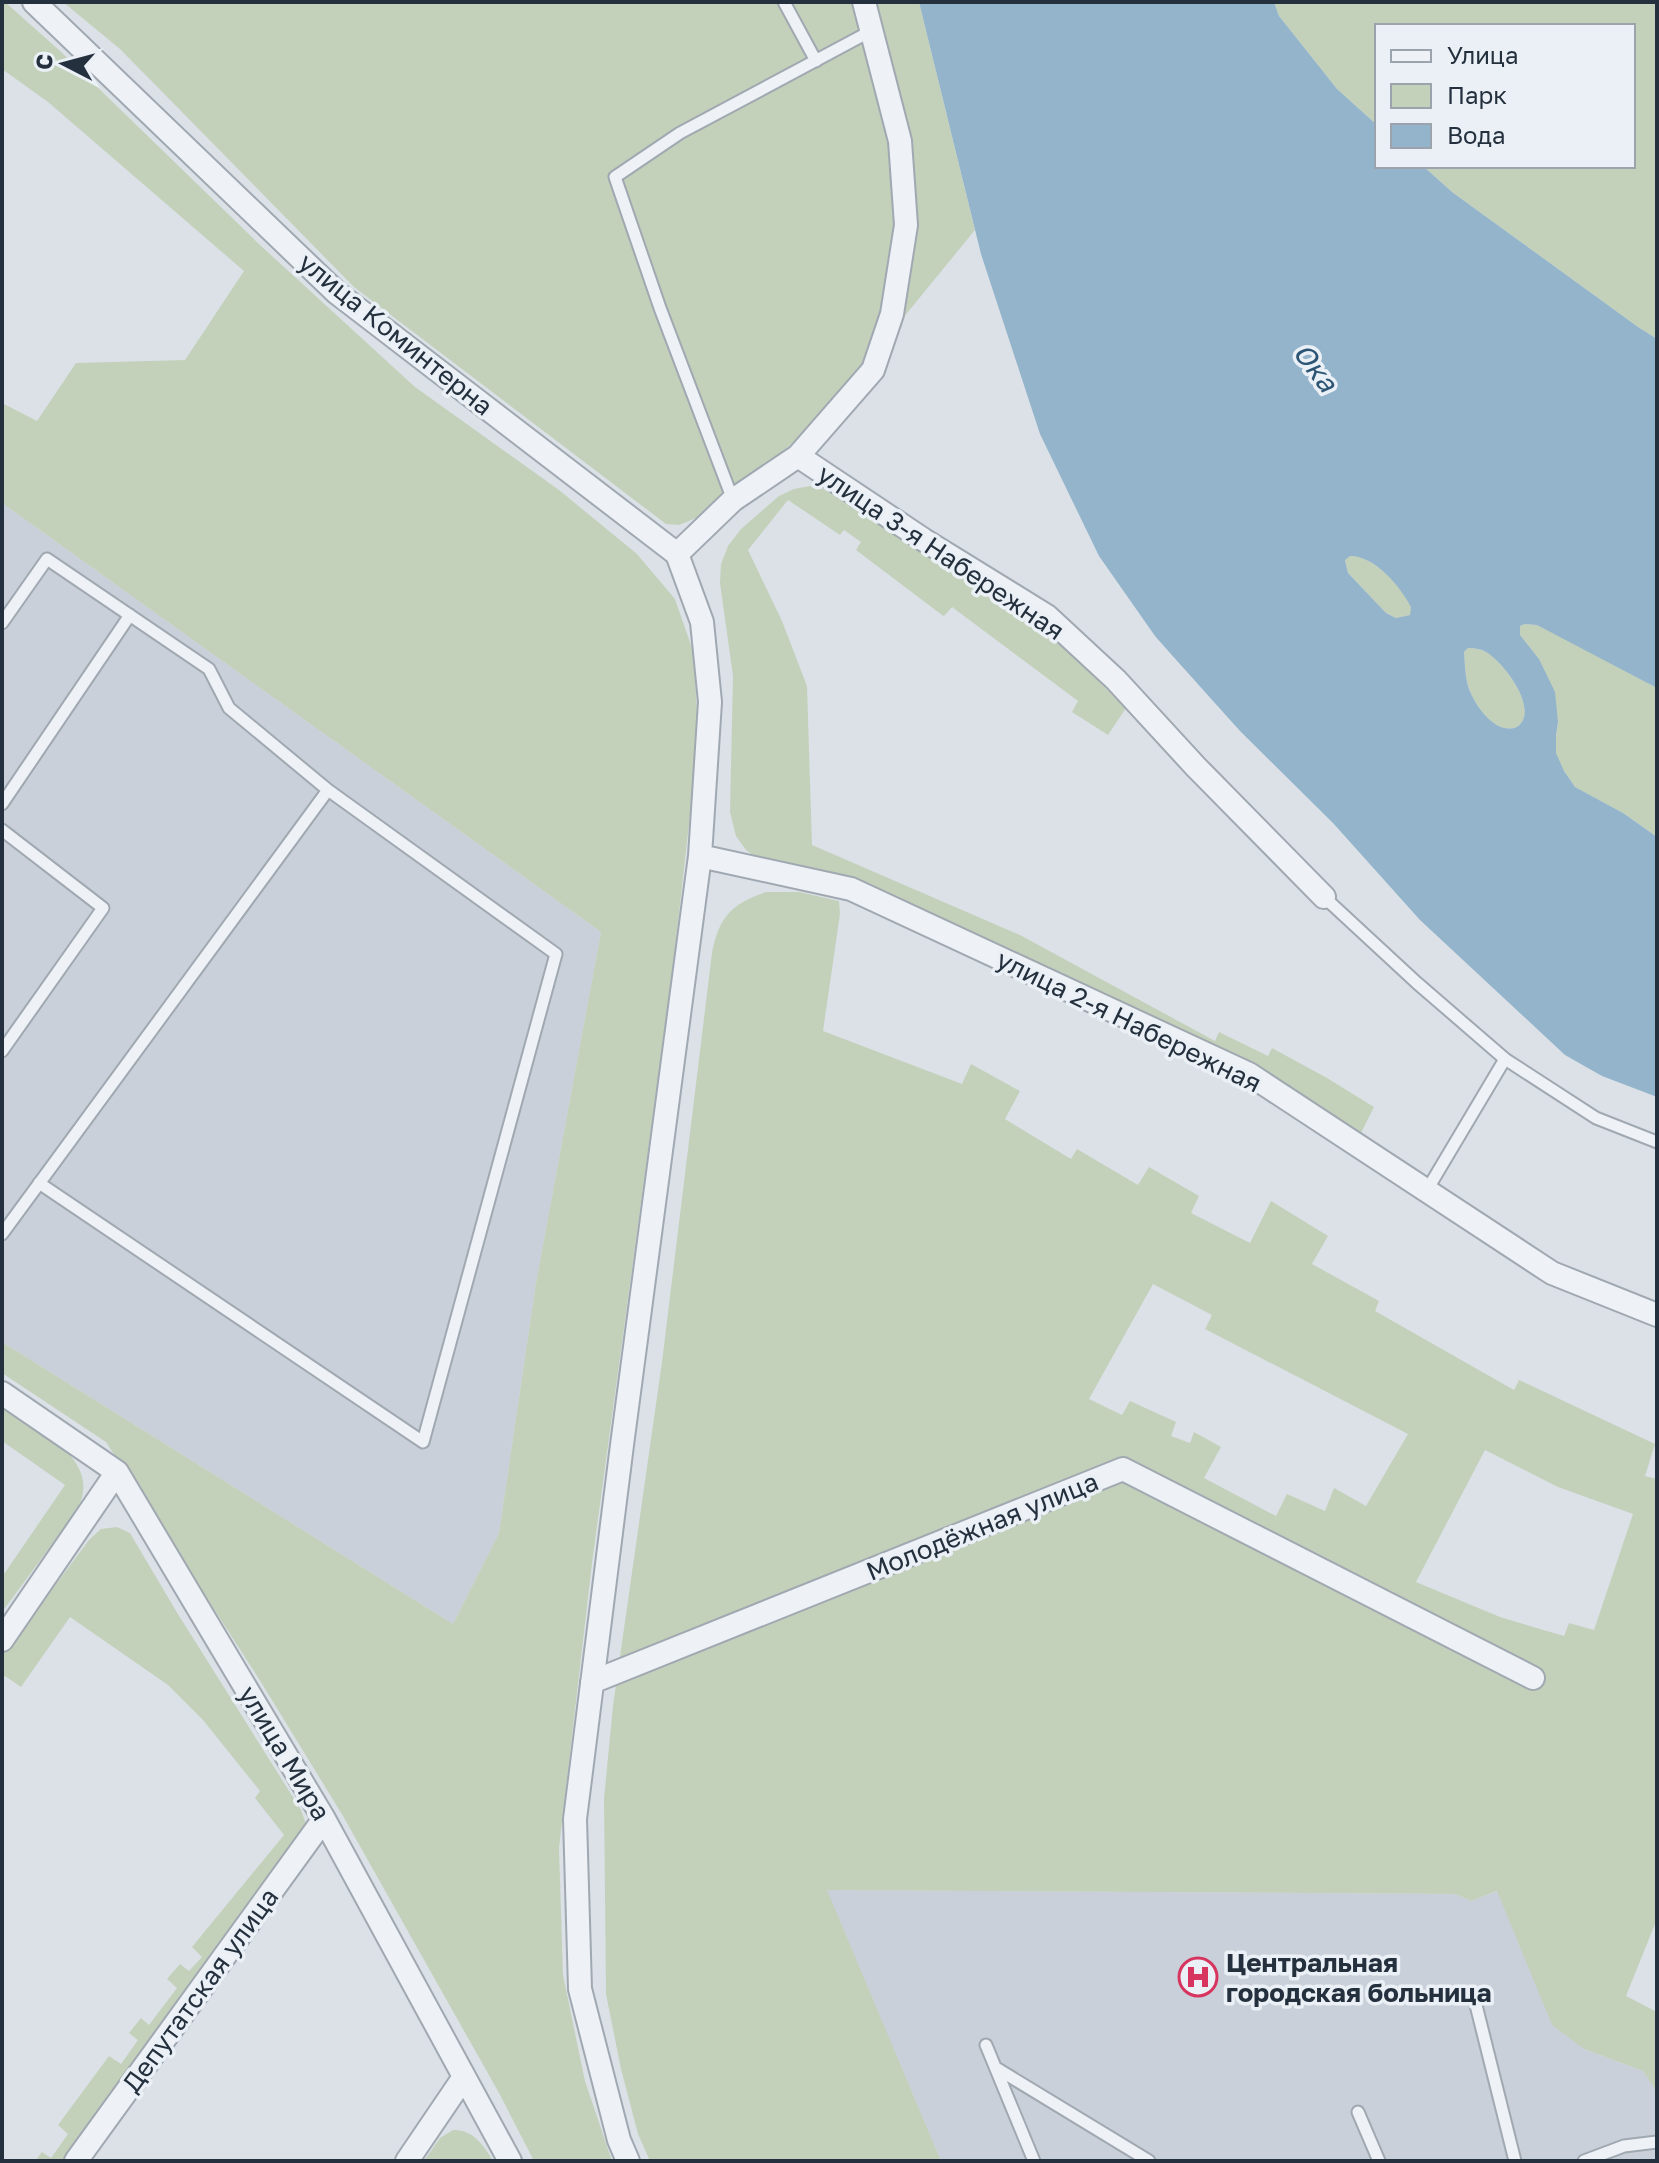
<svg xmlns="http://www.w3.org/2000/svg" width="1659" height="2163" font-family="'Golos Text',sans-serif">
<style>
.built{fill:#c9d0d9}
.green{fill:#c3d1bb;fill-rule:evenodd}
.water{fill:#93b4ca;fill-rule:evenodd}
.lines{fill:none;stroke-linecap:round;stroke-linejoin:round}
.service-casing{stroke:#a0a8b1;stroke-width:15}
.minor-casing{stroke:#a0a8b1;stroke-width:26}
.service{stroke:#eef1f5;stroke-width:11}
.minor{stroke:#eef1f5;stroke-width:22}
.labels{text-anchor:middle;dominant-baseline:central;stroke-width:7;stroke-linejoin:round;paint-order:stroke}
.street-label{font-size:26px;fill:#24303e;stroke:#eaf0f5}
.poi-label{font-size:26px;font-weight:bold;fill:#24303e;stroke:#eaf0f5;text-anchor:start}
.water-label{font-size:28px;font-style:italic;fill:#2c5474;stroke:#eaf0f5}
</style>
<rect width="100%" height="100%" fill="#dbe1e7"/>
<path class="built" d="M2 503 601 932 536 1283 499 1533 453 1624 2 1342Z
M826 1890 1455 1894 1471 1901 1498 1891 1584 2049 1643 2071 1657 2092V2161H941Z"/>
<path class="green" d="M2 2H5L59 50 260 245 415 387 559 490 637 554 675 599 693 651 697 709 694 779 673 967 592 1563 559 1848 563 1975 585 2081 612 2161H534L499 2093 343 1816 259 1679 106 1442 2 1373V1342L453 1624 499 1533 536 1283 601 932 2 503V403L37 421 76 363 185 360 244 271 48 102 2 69Z
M63 2H919L975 230 822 417 774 459 696 518 679 525 666 524 354 287 120 49Z
M1274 2H1657V339L1638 327 1452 192 1423 166H1633V26H1377V125L1337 89 1279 16Z
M810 486 824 489 1036 621 1126 708 1108 735 1072 712 1078 701 952 607 944 616 942 615 856 550 861 542 844 530 840 535 788 500 748 550 782 621 807 686 812 845 1020 935 1215 1041 1219 1032 1268 1056 1272 1048 1327 1078 1374 1107 1361 1133 1238 1064 763 862 746 850 736 836 730 812 733 676 720 583 721 564 728 546 741 529 779 496 794 489Z
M1350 556C1375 556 1400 586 1412 607L1410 615 1396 618 1386 613 1348 573 1345 559Z
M1525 624 1537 625 1568 640 1657 688V837L1623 813 1575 787 1564 771 1556 754V735L1558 722 1539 659 1520 635V626Z
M1468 648C1474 648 1480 649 1486 652 1503 662 1532 700 1523 720 1521 724 1518 727 1514 728 1494 733 1475 705 1469 689 1465 678 1465 664 1464 652Z
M766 892H799L839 901 840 914 823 1031 962 1084 971 1064 1020 1091 1005 1119 1071 1159 1077 1149 1138 1185 1149 1167 1199 1196 1191 1213 1250 1243 1271 1201 1328 1236 1312 1264 1379 1301 1375 1311 1514 1390 1519 1380 1655 1444 1645 1476 1657 1479V1919L1626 1996 1657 2012V2092L1643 2071 1584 2049 1552 2025 1497 1891 1471 1901 1455 1894 827 1890 941 2161H650L638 2134 621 2069 606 1994 604 1799 613 1706 662 1362 712 953C719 917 731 904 766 892ZM1153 1284 1212 1315 1205 1329 1408 1434 1366 1506 1334 1488 1325 1511 1287 1494 1276 1516 1204 1478 1221 1447 1194 1432 1190 1443 1171 1436 1176 1422 1130 1401 1122 1415 1089 1399ZM1485 1450 1558 1487 1633 1514 1594 1630 1569 1623 1564 1636 1500 1617 1416 1582Z
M2 1406 70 1455C85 1474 87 1487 78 1509L2 1612V1577L65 1485 2 1441Z
M117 1527 130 1533 176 1611 301 1810 308 1830 68 2161H35L42 2152 51 2158 68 2134 58 2125 109 2056 121 2064 138 2040 129 2033 141 2018 149 2025 177 1988 167 1979 180 1964 189 1971 202 1957 192 1947 284 1835 255 1798 260 1791 203 1720 168 1685 70 1617 21 1687 5 1676 2 1679V1656L89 1540 101 1529Z
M453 2130C472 2129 484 2145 493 2161H424L440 2138Z"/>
<path class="water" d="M919 2H1274L1279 16 1337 89 1377 125V166H1423L1452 192 1638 327 1657 339V688L1537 625 1525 624 1520 626V635L1539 659 1555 692 1558 722 1556 735V753L1564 771 1575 787 1623 813 1657 837V1097L1602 1076 1565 1055 1420 920 1333 823 1240 731 1170 653 1155 636 1099 556 1040 434 981 254ZM1350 556C1375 556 1400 586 1411 607L1410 615 1396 618 1386 613 1348 573 1345 560ZM1468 648C1475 648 1481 649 1486 652 1503 662 1532 700 1523 720 1521 724 1518 727 1514 728 1494 733 1475 705 1469 689 1465 678 1465 664 1464 652Z"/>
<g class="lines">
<defs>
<path id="service" d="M784 2 816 61
M733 500 660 308 615 177 680 133 871 31
M2 623 47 559 209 669 229 708 328 790 2 1234
M2 804 130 615
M2 830 103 908 2 1051
M1324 897 1417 983 1505 1059 1427 1190
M1505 1059 1596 1118 1657 1142
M39 1183 423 1442 556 954 328 790
M1475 2001 1515 2161
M986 2045 1034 2161
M996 2068 1149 2161
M1358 2112 1379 2161
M1584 2161 1624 2146 1657 2142"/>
<path id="minor" d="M34 2 337 293 677 554
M798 456 924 540 1047 616 1116 680 1196 767 1324 897
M677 554 733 500 798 456 873 370 892 314 906 225 900 141 864 2
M700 856 851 889 1249 1074 1552 1273 1657 1315
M2 1393 117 1472 324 1819 510 2161
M2 1640 117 1472
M592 1682 1123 1469 1533 1678
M76 2161 324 1819
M407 2161 464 2077
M628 2161 619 2140 580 1989 575 1819 622 1445 700 856 710 702 702 622 677 554"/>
</defs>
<use href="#service" class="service-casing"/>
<use href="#minor" class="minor-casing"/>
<use href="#service" class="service"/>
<use href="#minor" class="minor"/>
</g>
<defs>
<symbol id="hospital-ring" viewBox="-11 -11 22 22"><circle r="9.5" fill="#eaf0f5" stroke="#d7355f" stroke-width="1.5"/><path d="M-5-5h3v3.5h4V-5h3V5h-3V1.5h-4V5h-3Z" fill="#d7355f"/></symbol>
</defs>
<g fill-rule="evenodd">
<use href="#hospital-ring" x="1176" y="1955" width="44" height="44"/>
</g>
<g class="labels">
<g class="street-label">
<text transform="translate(396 334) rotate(39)">улица Коминтерна</text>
<text transform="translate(941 552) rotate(34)">улица 3-я Набережная</text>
<text transform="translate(1129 1021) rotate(26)">улица 2-я Набережная</text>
<text transform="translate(982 1526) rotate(-22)">Молодёжная улица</text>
<text transform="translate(285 1753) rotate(59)">улица Мира</text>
<text transform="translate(200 1990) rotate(-54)">Депутатская улица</text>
</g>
<g class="poi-label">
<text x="1226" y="1962">Центральная<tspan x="1226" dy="30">городская больница</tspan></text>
</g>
<g class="water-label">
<text transform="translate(1316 367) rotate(53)">Ока</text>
</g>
</g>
<rect width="1659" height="2163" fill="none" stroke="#24303e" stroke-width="8"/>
<rect x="1375" y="24" width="260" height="144" fill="#eaf0f5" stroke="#9ba3ac" stroke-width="2"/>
<rect x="1391" y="50" width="40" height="12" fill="#eef1f5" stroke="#9ba3ac" stroke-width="2"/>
<text x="1447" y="64" font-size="24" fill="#24303e">Улица</text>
<rect x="1391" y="84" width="40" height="24" fill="#c3d1bb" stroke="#9ba3ac" stroke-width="2"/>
<text x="1447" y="104" font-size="24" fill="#24303e">Парк</text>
<rect x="1391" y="124" width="40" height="24" fill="#93b4ca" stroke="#9ba3ac" stroke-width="2"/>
<text x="1447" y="144" font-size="24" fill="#24303e">Вода</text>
<g transform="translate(64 64) rotate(276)" stroke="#eaf0f5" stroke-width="6" paint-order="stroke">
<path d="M0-6L14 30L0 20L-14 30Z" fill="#24303e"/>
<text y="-12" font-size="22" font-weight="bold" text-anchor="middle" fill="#24303e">С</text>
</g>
</svg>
